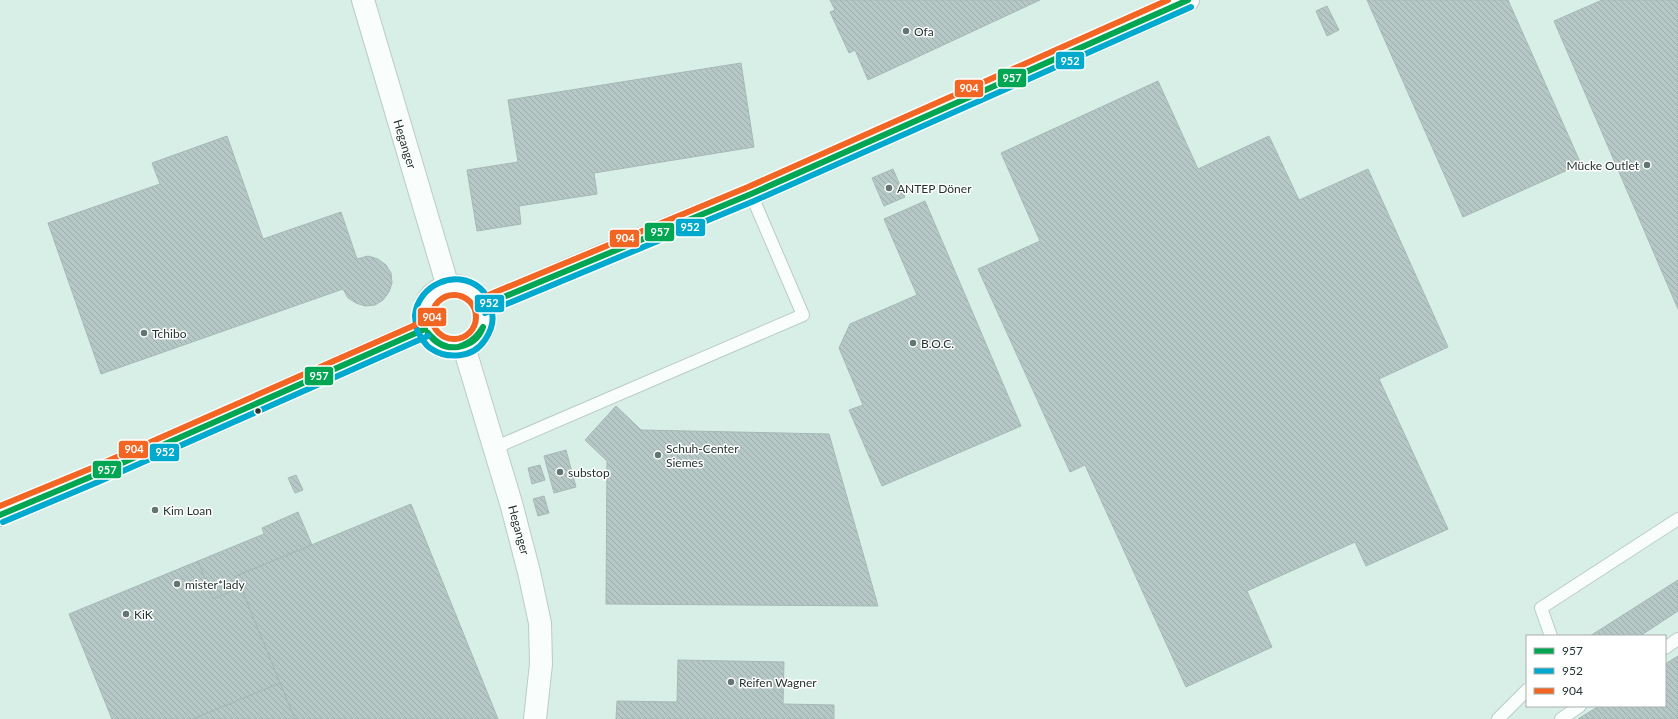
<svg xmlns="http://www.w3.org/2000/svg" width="1678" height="719" font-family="Lato,sans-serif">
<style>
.building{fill:url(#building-back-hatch);stroke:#a5b9b5}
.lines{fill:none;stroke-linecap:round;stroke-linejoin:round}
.lane-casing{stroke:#b9ccc6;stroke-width:14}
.street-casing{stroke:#b9ccc6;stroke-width:24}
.lane{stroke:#f9fdfc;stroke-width:12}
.street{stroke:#f9fdfc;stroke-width:22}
.bus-1-casing{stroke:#fff;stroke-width:9}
.bus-2-casing{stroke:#fff;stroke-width:9}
.bus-3-casing{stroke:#fff;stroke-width:9}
.bus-1{stroke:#00a651;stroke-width:6}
.bus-2{stroke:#00a9ce;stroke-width:6}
.bus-3{stroke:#f26522;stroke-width:6}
.poi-dot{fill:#627570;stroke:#fff;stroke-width:1.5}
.bus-dot{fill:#23342f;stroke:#fff;stroke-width:1.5}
.labels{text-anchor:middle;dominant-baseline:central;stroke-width:3;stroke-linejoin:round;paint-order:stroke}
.poi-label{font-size:12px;fill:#23342f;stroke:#fff;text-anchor:start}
.street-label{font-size:12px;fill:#23342f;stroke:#fff}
.line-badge{stroke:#fff;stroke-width:1.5}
.badge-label{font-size:11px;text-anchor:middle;font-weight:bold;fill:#fff}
</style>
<defs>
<pattern id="building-back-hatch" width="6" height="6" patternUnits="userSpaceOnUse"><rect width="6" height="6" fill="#b6c8c5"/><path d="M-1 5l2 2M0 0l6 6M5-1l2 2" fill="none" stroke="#9cacaa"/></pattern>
</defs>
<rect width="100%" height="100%" fill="#d8efe8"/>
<path class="building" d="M830 0H1040L868 80 855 50 849 53 830 12 835 10Z
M1367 0H1508L1581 164 1463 217Z
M1602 0H1678V309L1554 21Z
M1327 6 1339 30 1327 36 1316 11Z
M741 63 754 147 594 173 597 194 519 206 521 224 477 231 467 170 518 162 508 100Z
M1158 81 1198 169 1269 136 1299 200 1368 169 1448 347 1379 379 1448 529 1366 566 1355 542 1247 591 1272 647 1186 687 1085 465 1070 472 978 269 1040 241 1001 153Z
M227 136 263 239 341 212 357 259 368 256 378 259 386 265 391 273 392 283 389 292 383 300 375 305 365 306 356 303 348 298 343 289 101 374 48 223 160 184 152 163Z
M893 169 905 197 884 206 872 178Z
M925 201 1021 426 882 486 849 410 863 405 839 348 850 324 917 295 884 219Z
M616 406 641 430 829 434 878 606 606 604 607 461 585 440Z
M566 450 576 487 554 493 544 456Z
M540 465 545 480 532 484 528 468Z
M296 475 303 490 295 493 288 478Z
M544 496 549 513 538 516 533 499Z
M411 504 498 719H295L236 576Z
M298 512 312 545 236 576 241 587 213 599 198 561 264 534 262 528Z
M198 561 213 599 241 587 280 683 193 719H112L69 614Z
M1678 580V611L1640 636H1590Z
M1678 656V719H1578L1599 706H1665V664Z
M678 660 784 662 783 704 834 705V719H616L617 701 677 702Z
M280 683 295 719H193Z"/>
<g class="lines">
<defs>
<path id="lane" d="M494 448 803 315 751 194
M1551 636 1541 608 1678 519
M1665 648 1678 639
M1498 719 1527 690
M1561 719 1580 706"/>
<path id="street" d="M363 0 448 287
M423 317a31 31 0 1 1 62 0a31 31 0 1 1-62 0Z
M482 306 624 246 751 194 1188 0
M464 347 511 503 529 572 540 623 541 664 535 719
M0 515 95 475 425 329"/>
</defs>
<use href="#lane" class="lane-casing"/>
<use href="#street" class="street-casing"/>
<use href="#lane" class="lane"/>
<use href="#street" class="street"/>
<defs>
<path id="bus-1" d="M482 306 751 194 1188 0
M428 333C436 342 445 349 458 347
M428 333C435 343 444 349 458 347
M458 347C470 343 476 338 483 327
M458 347C469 345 479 339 483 327
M0 515 95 475 425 329"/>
<path id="bus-2" d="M485 313 754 201 1191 7
M417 330C416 325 415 320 415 315 418 285 456 268 480 288 486 293 489 301 491 309 495 320 491 331 485 340 473 358 447 360 430 348 425 345 422 338 419 334
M3 522 98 482 428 336"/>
<path id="bus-3" d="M432 317a22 22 0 1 1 44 0a22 22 0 1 1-44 0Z
M479 299 748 187 1168 0
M0 506 92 468 422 322"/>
</defs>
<use href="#bus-1" class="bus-1-casing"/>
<use href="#bus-2" class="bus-2-casing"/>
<use href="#bus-3" class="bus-3-casing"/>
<use href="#bus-1" class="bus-1"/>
<use href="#bus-2" class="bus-2"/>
<use href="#bus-3" class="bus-3"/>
</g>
<g class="poi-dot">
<circle cx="906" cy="31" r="4"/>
<circle cx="1647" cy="165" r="4"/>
<circle cx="889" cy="188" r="4"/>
<circle cx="144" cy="333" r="4"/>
<circle cx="913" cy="343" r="4"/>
<circle cx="658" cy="455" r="4"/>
<circle cx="560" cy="472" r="4"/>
<circle cx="155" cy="510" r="4"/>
<circle cx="177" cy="584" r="4"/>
<circle cx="126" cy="614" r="4"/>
<circle cx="731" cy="682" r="4"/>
</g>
<circle class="bus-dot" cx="258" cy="411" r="3.5"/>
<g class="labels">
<g class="poi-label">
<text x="914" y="31">Ofa</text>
<text x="1639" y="165" text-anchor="end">Mücke Outlet</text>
<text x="897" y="188">ANTEP Döner</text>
<text x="152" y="333">Tchibo</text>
<text x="921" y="343">B.O.C.</text>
<text x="666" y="448">Schuh-Center<tspan x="666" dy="14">Siemes</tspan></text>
<text x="568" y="472">substop</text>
<text x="163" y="510">Kim Loan</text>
<text x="185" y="584">mister*lady</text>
<text x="134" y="614">KiK</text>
<text x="739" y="682">Reifen Wagner</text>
</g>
<g class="street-label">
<text transform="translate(405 144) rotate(73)">Heganger</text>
<text transform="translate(519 530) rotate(75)">Heganger</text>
</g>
</g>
<g class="line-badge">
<rect x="1055" y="51" width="30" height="19" rx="4" fill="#00a9ce"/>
<rect x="997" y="68" width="30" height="20" rx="4" fill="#00a651"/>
<rect x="954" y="79" width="30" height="19" rx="4" fill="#f26522"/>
<rect x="675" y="218" width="31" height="19" rx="4" fill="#00a9ce"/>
<rect x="644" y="222" width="31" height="20" rx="4" fill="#00a651"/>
<rect x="609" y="229" width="31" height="19" rx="4" fill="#f26522"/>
<rect x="474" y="294" width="31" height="19" rx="4" fill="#00a9ce"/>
<rect x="417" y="307" width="30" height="20" rx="4" fill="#f26522"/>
<rect x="304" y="366" width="30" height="20" rx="4" fill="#00a651"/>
<rect x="118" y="440" width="31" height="19" rx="4" fill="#f26522"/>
<rect x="149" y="443" width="31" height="19" rx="4" fill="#00a9ce"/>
<rect x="92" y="460" width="30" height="19" rx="4" fill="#00a651"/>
</g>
<g class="badge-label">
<text x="1070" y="65">952</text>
<text x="1012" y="82">957</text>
<text x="969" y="92">904</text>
<text x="690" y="231">952</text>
<text x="660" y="236">957</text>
<text x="625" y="242">904</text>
<text x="489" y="307">952</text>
<text x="432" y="321">904</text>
<text x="319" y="380">957</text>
<text x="134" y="453">904</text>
<text x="165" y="456">952</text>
<text x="107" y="474">957</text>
</g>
<rect x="1526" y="635" width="140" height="72" fill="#ffffff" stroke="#a7aeac"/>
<rect x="1534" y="648" width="20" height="6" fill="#00a651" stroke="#a7aeac"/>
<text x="1562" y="655" font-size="12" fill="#23342f">957</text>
<rect x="1534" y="668" width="20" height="6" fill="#00a9ce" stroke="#a7aeac"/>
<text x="1562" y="675" font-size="12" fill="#23342f">952</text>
<rect x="1534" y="688" width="20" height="6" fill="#f26522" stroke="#a7aeac"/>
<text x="1562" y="695" font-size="12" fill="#23342f">904</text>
</svg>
